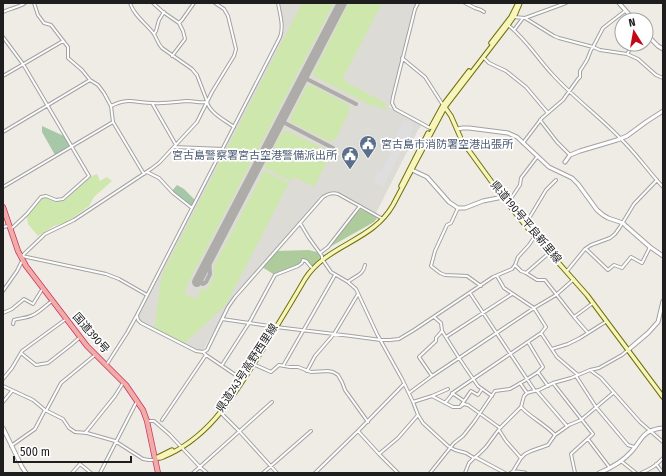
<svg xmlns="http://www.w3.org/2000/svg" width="666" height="476" font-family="'Fira Sans Condensed','Noto Sans JP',sans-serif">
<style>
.airport{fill:#dddbd6}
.grass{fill:#cee7ad}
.forest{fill:#aecc9b}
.cemetery{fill:#a7c7a9}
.parking{fill:#dedede}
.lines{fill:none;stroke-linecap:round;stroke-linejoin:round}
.taxiway{stroke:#aeaca8;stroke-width:4}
.runway{stroke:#aeaca8;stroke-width:10}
.minor-casing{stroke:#a2a2a2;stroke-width:4}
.tertiary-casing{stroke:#a2a2a2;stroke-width:5}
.secondary-casing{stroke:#6e7109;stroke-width:5.5}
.trunk-casing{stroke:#d32b72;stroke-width:6}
.minor{stroke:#fff;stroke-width:2}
.tertiary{stroke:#fff;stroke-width:3}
.secondary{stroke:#f7f5bb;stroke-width:3.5}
.trunk{stroke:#eeaea4;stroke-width:4.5}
.labels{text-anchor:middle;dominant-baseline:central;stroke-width:3.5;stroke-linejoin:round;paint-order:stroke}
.service-label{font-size:11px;fill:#4e5e75;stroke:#fff;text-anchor:start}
.street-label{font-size:11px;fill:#1e1e1e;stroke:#fff}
</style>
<rect width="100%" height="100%" fill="#efebe5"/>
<path class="airport" d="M279 3H416L415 5 389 107 422 125 418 130 376 213 337 192 331 191 324 194 265 260 230 302 204 349 199 351 142 322 138 318 139 313 282 36 284 30V25Z"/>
<path class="grass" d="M302 3H334L252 161 228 149 227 148Z
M349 3H382L344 76V79L346 82 385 103 387 107 386 110 375 105 374 107 318 78 315 77 314 72Z
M307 85H311L347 104C350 107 350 109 349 112L336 139 330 142 327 140 290 122V119Z
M285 131H288L332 153 314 187 296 178H292L290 181 265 168V166L281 134Z
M226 150 251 163 187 285V286L184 293 196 299 202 288 207 290 214 276V266L264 171 289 183 226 305 186 342 183 343 156 329 155 326 161 279 163 272Z
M97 174 100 181 107 177 112 181 94 197 89 206 67 222 54 226 38 236 28 224 27 217C32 210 37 199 46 197L55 202 64 201 92 176Z"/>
<path class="forest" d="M360 209 378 217 374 222 328 248 359 210Z
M309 250 320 253 322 256 311 267 306 262 303 260 302 263 275 275 262 267 275 251Z"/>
<path class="cemetery" d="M42 126 66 137 71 146 55 155 42 132Z
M177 185 184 189 195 200 192 206 172 191Z"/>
<path class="parking" d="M406 120 412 123 413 127H414L383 187 373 182 378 171 382 170 398 139 397 134 403 121H406Z"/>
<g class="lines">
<path class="taxiway" d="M303 77 356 104
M281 121 333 148
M199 278 200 282 203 284 206 282 210 274 209 259"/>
<path class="runway" d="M197 282 342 3"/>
<defs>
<path id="minor" d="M34 3 38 15 44 23 51 25 68 47V58L82 70 90 80 98 85 104 93 111 106 113 122 144 174
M130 3C134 16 146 23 154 34 157 39 158 44 162 48L192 69 197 75 207 101C208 112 226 121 234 127
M153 3 163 12 179 23 183 31 185 39 172 56
M418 3 415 9 393 97 392 103 395 109 430 128
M465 3 475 8 481 10 484 12
M3 12C10 8 18 8 25 3
M514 17 525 18 566 3
M525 18 554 36 559 38 593 47 600 50 627 54 638 59 656 75 663 78
M179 23 182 20 194 3
M508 25C526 39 538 59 553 75 574 98 599 116 620 138 636 153 648 171 663 187
M514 30 523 18
M154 34 156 31 159 20 164 12
M3 37 23 64 89 176 63 199 56 200 46 196 41 197 27 214 12 228
M627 54 631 48 636 44
M483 57 489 63 506 71 526 87 548 113
M402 58 425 77 443 105
M3 76 63 41
M152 103 176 145
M111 106C128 97 136 103 153 103 164 104 176 102 187 101 194 101 200 103 206 102
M540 120 557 142 570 155
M3 132 90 80
M523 143 542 118 563 100 578 79 580 77V71L587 60 591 50 593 47 603 28 625 11
M174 147 223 149
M147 172 159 178 173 193 192 208
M3 187 113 122
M508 203 520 185 521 178 537 157
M458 208 451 223 447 225 435 251 431 266 440 273 445 275 467 276 481 286
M300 223 309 238 322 256V259L331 272 348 282 356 289 377 334 402 379 413 402 418 415 423 423 448 446 455 450 466 453 474 458
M525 225 546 190 556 180
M3 227 8 226
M586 249 608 270 614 265 622 268 631 257 642 263 650 247
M320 253 328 247 360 206
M22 256 45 234 74 220 151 169 159 163 197 122 212 92 234 56 236 49 228 16 224 9 215 3
M22 256 106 274 119 279 147 295
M515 265 521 271 526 273 549 253
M567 271 585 249 591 245 610 238 615 234 620 227 634 204 657 180
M526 273 537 280H545L574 317 588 333
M348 282C354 276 363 276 365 265
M3 291 17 271 22 261
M470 293 535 391
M3 313 12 309 24 299 33 304 43 288
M137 316 138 320 141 323 196 351 203 352 206 355 243 380
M434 317 441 323 442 331 459 358 478 386 492 396
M574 317 593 303
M222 319 276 327 351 336 381 340H390L399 339 414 330 493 277 512 269 515 265 518 257 529 245 535 236
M13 324 14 320C21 318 28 318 33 315 40 312 46 305 52 301
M541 333 557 357 578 375
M446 337 512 294
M528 342 543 367 538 372
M552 349 568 344 580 338 607 321
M203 352 207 350 228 307 235 297 323 197C328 194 332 192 338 194L381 218
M21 353 36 365 48 363 71 345 79 338
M107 364 127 333 137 315 280 37C284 26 280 15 278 3
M253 364 271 372 279 365 290 367H298L311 372 328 371 333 372 338 375 342 382 345 390 368 422
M222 365 249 323 275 275 298 266 302 263 303 260 306 261 311 267
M283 366 335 275
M590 370 601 378 640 422 663 442
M307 371 315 356 334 334 358 294
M432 376 419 357 436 341V338L442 331
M576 376 596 407 628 445 634 447
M3 379 12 368 22 351 66 319
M520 383 527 393
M553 383 593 434 571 454 575 473
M3 386 33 400 45 410 63 419 69 428 75 432 87 433 115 441 143 459 149 460H154
M537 391 567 426
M409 393 432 376 534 308 556 295 574 279
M452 393 464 401
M432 396 453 407H460L471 391 478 395 482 389
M3 402 12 391
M413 402 432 396 448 389
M445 403 454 392 541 333 546 327 534 308 504 288 497 276
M461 406 464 404 468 405 500 428
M521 407C531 418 545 424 555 435
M46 411 61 383 95 355
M221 413 239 431 277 473
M162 420 206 355
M147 421H154L169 434 200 467 207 473
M499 430 506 441 521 458
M358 431 379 454 398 473
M86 432 115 396 123 383
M588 439 610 468
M11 446 35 429 45 410
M379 454 398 438 418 415
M475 457 505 473
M621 461 636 473
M656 464 663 473
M72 473 80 464 91 473
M100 473 137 401
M193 473 272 402
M263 473 311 431
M315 473 358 431 404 384
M430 473 454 443 463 436 474 422 495 391 510 389 524 381 538 372 548 386
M465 473 469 463 474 458 479 454 486 447 500 428 521 407 524 396 527 393 530 392 539 390 553 383 571 378 590 370 599 368 622 355 628 350
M512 473 521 458 525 454 531 451 548 445 555 435 569 425 581 420 613 393
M641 473C649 470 657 465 663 458"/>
<path id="tertiary" d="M619 3 634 20
M646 34 658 46 663 49
M457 129 463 128H469L508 133 517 137 549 167 572 178 578 184 597 210 603 215 608 218 623 223 626 226 650 247 663 256
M565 162 570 155 580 151 617 140 627 136 646 122 663 111
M412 170 427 177 449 202 458 208H465L483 201 498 198 502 196
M628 350 648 333 658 322 663 301
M3 428 22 467 26 473
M511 473 517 472 525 473
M599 473C611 468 623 461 631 452 639 444 642 433 653 430 656 429 660 428 663 428"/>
<path id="secondary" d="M491 43 511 17 518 3
M444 106 451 116 462 141 502 196 525 225 587 295 663 397
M431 127 443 105 469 71
M401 186 428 133
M246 371 256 356
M155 458H160L163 457C209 438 232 398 258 357 274 331 290 305 305 279 327 244 372 242 393 205L445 107 508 25 515 15 520 3
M156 458 172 450"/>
<path id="trunk" d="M3 207 18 251 26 266 87 346 126 385 143 410 147 421 158 473"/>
</defs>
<use href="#minor" class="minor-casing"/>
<use href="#tertiary" class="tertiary-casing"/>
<use href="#secondary" class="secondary-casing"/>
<use href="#trunk" class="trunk-casing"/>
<use href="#minor" class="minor"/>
<use href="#tertiary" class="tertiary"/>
<use href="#secondary" class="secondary"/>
<use href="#trunk" class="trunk"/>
</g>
<defs>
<symbol id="civic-pin" viewBox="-11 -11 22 30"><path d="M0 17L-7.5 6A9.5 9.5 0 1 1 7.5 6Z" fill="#5c6f8a" stroke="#fff"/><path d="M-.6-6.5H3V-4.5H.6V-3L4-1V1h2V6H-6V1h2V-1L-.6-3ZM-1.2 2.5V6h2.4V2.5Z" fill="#fff"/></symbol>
</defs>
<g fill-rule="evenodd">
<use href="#civic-pin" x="358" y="134" width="20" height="27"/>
<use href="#civic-pin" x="340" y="145" width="20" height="27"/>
</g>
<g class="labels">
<g class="service-label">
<text x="381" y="144">宮古島市消防署空港出張所</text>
<text x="337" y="155" text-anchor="end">宮古島警察署宮古空港警備派出所</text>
</g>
<g class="street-label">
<text transform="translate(526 222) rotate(50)">県道190号平良新里線</text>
<text transform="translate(91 333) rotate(49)">国道390号</text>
<text transform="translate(247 368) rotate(-57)">県道243号高野西里線</text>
</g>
</g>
<rect width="666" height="476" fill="none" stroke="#1e1e1e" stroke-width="8"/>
<g transform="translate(634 32) rotate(349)"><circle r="19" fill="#ffffff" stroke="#a5a5a5"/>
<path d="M0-3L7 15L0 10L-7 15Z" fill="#c40817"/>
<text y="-6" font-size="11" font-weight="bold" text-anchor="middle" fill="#1e1e1e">N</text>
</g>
<path d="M14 456v6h117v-6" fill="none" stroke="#1e1e1e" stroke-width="2"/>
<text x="20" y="456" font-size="12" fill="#1e1e1e" stroke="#ffffff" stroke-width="3" paint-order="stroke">500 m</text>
</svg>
